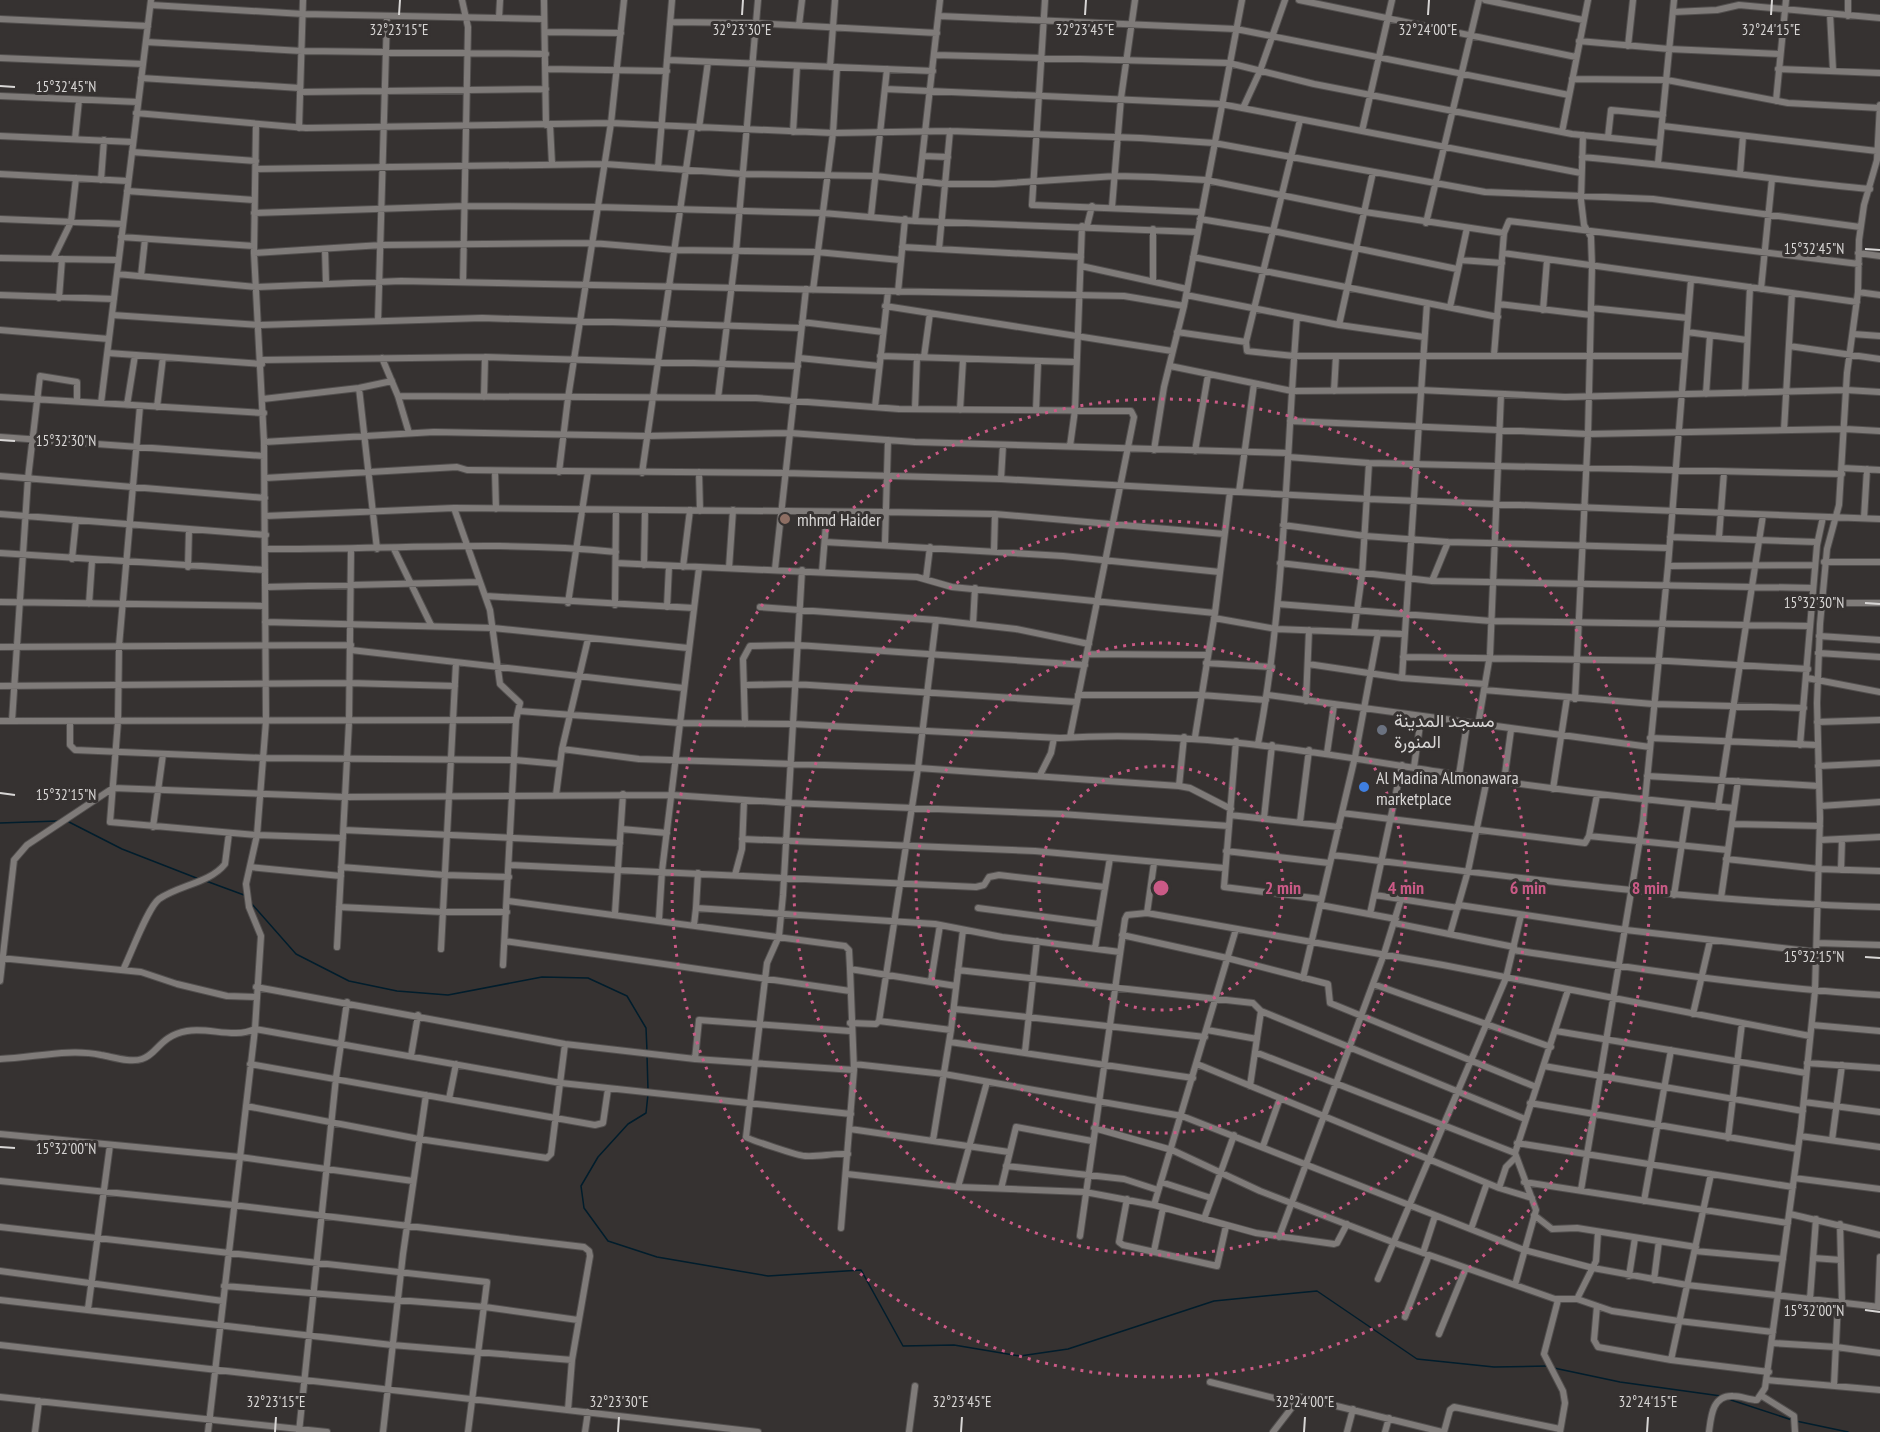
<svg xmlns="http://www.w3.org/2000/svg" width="1880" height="1432" font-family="'PT Sans Narrow',Vazirmatn,sans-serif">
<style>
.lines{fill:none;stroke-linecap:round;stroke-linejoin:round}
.stream{stroke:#011d2c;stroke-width:1.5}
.street-casing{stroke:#524f4e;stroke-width:8}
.street{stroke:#7f7b79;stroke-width:6}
.ticks{fill:none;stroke:#d8d6d5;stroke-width:2}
.ring{fill:none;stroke:#ca5a86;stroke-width:3;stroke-dasharray:3 6}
.education-dot{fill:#8d6e63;stroke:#363231;stroke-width:2}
.worship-dot{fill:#6b7280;stroke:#363231;stroke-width:2}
.shop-dot{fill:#3f7fe0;stroke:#363231;stroke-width:2}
.labels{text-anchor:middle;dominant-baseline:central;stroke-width:6;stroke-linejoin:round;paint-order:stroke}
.poi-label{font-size:18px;fill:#d8d6d5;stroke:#363231;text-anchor:start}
.ticks-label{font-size:15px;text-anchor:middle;fill:#d8d6d5;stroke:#363231;stroke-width:6;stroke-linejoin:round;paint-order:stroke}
.centre{fill:#ca5a86;stroke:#363231;stroke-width:3}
.ring-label{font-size:18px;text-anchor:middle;font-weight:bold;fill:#ca5a86;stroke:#363231;stroke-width:6;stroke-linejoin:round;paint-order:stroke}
</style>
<rect width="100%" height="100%" fill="#363231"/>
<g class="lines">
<path class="stream" d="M69 822 122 849 199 879
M0 823 58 821
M206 881 244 895
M251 903 296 954 349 981 397 991 448 995 542 977 588 978 627 996 646 1028 647 1051
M647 1055 648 1090
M648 1094 646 1113 628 1124 598 1157 581 1186 584 1208 608 1241 657 1257 768 1276 861 1270 903 1346 954 1345 1020 1356 1068 1349 1214 1301 1317 1291 1417 1359 1494 1367 1547 1366
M1554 1368 1620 1382 1721 1396
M1728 1399 1792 1420
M1796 1421 1848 1432"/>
<defs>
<path id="street" d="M462 0 468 27 463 282
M544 0 546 125
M1045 0 1032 205 1201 212
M1299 0 1576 57
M1485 0 1583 20
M1848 0V16
M151 5 303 14 544 19
M1673 12 1717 10 1739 5 1880 18
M1830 14 1833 70
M939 16 1236 29 1569 95
M499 18 500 0
M0 19 148 26
M671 22 755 23 937 33
M799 25 802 0
M545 32 621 33
M1579 41 1669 49 1780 54
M146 42 302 51 546 54
M1628 46 1633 0
M935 55 1229 63 1314 84 1572 134 1660 143
M0 58 143 64
M668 60 933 71
M830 67 835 0
M546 69 667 71
M1778 69 1880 73
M141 78 300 88
M1572 79 1667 80 1788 103 1880 108
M885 89 1221 104 1581 173
M300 92 546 89
M0 96 138 102
M1776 101 1786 0
M1243 108 1260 71 1285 0
M136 113 306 128 611 123 833 133 950 131 1141 138 1214 143 1485 192 1653 199 1860 227
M1300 120 1246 342 1247 351 1294 356H1684
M550 125 552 164
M1663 126 1877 151
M299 128 303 0
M699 128 708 62
M1362 131 1392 0
M793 132 797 66
M1562 132 1588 0
M0 136 133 142
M1608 137 1611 110 1663 115
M75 139 79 100
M132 152 256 161
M923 156 948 157
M1582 157C1678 165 1774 180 1870 189
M1658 163 1674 0
M658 168 672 0
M256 169 605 164 743 174 875 176 945 184H994L1116 176 1153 177 1206 180 1365 212 1504 233
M0 174 128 181
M1740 174 1743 136
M101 180 104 140
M127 191 254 200
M1112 207 1121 98 1135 0
M254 213 466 206 597 207 823 213 915 221 1197 232
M871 216 887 69
M0 219 123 224
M1200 219 1273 231 1457 269
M915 221 940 0
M1426 223 1479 0
M1087 226 1092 206
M1153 229V281
M121 237 254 246
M902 247 1081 257
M325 249 326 283
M939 249 950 131
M254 253 382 245 592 243 675 250 817 252 900 260
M1503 253 1857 302
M1858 253 1880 256
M1193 257 1498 317
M0 258 118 260
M53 259 71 222 76 178
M1460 260 1502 263
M1081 266 1187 289
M117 274 257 287 401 281 1124 296 1184 306
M141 276 145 239
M1761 289 1772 179
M813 290 833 133 837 67
M898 292 905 219
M1858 292 1880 295
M0 295 114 299
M1186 295 1339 325 1424 337
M59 298 62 259
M1499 304 1591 315
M885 306 1172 351
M1450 307 1467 228
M1591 308 1688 318
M1543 310 1547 260
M112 315 260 325 482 318 801 328
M378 321 387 16
M802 322 883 332
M1339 325 1373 172
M0 330 109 339
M1177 332 1246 342
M1687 332 1747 340
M1853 334 1880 336
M1789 346 1880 359
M108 353 262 364
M1494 355 1504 233 1509 221 1859 264
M880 356 1076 362
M924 357 930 313
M382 358 398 396 409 433
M799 358 879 366
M261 360 485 357 798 366
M1170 366 1292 391 1420 390 1565 397 1846 390 1880 392
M359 388 377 549
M1334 391 1336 356
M1745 393 1750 287
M1706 394 1710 335
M398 396 756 398 899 409 1131 411 1134 417 1070 737
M0 397 264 413
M484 397 485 357
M718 398 736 251 758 0
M263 399 359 388 392 381
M101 403 151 0
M127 405 135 355
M140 406 119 646 118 721 110 822 257 835 343 838
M157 407 163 357
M875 407 888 292
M915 409 917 357
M960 410 963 360
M1036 410 1038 363
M1290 421 1588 434 1845 429 1880 431
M1784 430 1792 293
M0 437 264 456
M264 442 434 432 647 436 790 433 915 442 1288 453
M1070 446 1075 410 1082 226
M1154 450 1164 387 1184 306 1242 0
M1195 451 1208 375
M1288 457 1369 463 1842 474
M1842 468 1880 470
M495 471 496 509
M559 472 568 398 611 123 624 0
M699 472 700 511
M642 473 692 128
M0 476 265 498
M265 478 457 467 467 470 785 473 1001 479 1368 499 1880 519
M1001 479 1003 445
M1239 492 1254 384
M0 514 266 535
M265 516 454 508 885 512 995 514 1224 534
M1864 518 1867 469
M1283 525 1365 536 1448 542 1669 548
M1670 537 1817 542
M1719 537 1724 472
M825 542 1063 556 1220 572
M885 543 888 440
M265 549C382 550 500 540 616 552
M394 549 431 625
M994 551 995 514
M0 553 265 570
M72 559 76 520
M1824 562H1880
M616 563 917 577 952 587 1215 613
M1280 563 1432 581 1813 588
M644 565 645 511
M1668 566 1815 565
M188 567 189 529
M683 567 690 510
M729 568 733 510
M775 569 806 289
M802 570 783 895 779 936 767 963 746 1137C748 1139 799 1156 805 1156 819 1157 834 1153 848 1154
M822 572 827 512
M926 579 930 547
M1432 581 1448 542
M266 587 480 582
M486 596 694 608
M0 602 265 606
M568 603 588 472
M1821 603H1880
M89 604 92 561
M1278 604 1491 621 1810 626
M615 605 616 511
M667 607 669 566
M760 607 936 620 918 768 879 1021
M1214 618 1276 629 1403 634
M936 620 1016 629 1089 644
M265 622 493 628 688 648
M973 624 975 588
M1354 632 1362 575 1369 463
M1819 636 1880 640
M0 647 351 645
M351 650 683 688
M1818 653 1880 657
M1087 654 1208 655
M1403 657 1668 661 1808 669
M1206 663 1272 667
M1308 664 1402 678 1485 684
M1402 678 1427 303
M1807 678 1880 692
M746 685 794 684 1077 702
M0 686 349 683 455 686
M1484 690 1653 704 1804 708
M1078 695H1201L1266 700
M1268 695 1650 747
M1575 699 1588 434 1592 266 1591 237 1584 225 1581 200 1583 135
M1306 701 1309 630
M519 711 680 723 793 724 1060 738C1196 729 1325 754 1458 775 1550 789 1642 800 1734 808
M0 721 516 720 520 703 500 684 490 610 454 508
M12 721 28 478 40 376 77 382V401
M70 722V745L75 750 264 758 515 760 559 764
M1817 722 1880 720
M745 724 743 659 750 646 797 645 1085 665
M1478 725 1490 655 1501 394
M1195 737 1215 613 1230 492
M1650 738 1817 745
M1236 741 1224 887 1321 899
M1258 744C1285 603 1286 459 1297 317
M1800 745 1817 545 1823 517
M562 749 639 759 918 768 1179 786 1190 788 1231 809
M1327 753 1334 705
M1818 766 1880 763
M1414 767 1421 718
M1040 775 1051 753 1054 738
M1459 775 1467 724
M1647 776 1819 786
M1504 781 1511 730
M1179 786 1184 737
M1553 789 1567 698
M556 795 562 749 588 639
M1820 806 1880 802
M1718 807 1763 515
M1342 813 1585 843 1589 836 1597 795
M1230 815 1339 827
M1264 818 1272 745
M1300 822 1309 750
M1732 824 1820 826
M153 827 163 754
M621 829 667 833
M344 830 620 843
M1589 836 1728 850
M742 839 1035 851 1224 868
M1820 840 1880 837
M1226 851 1329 863
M1332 855C1514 877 1696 902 1880 907
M1726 859 1819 869 1880 871
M510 865 976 887 984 885 989 877 999 875 1105 887
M250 867 341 876
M341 867 445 875 509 877
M1841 870 1842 839
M698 873 696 908 935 924 1002 937 1120 952
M735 875 742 849 744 801
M1375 895 1458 908
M1674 895 1688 805
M1721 898 1738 781
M508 901 845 946 849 950 850 969 956 986
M1320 905 1396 919
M1459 905 1626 930 1817 952
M339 907 443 912H507
M978 908 1099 924
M615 913 623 794
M1147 913 1154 863
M1370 914 1402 765
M659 919 662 871 699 568
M1394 923 1514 947
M694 925 696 908
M1450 934 1468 871 1487 779
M1122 935 1227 958 1328 984 1330 1003 1536 1087
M505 941 850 991
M1817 943 1880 945
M337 947 349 722 351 550
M1095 948 1110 858
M441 949 456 663
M1513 950C1635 968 1757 988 1880 995
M0 958 141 972 177 984 227 996 256 997
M503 965 516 720
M123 970C131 954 148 907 159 899 179 885 210 883 225 864L229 833
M958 970 1253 1003 1261 1011 1525 1119
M1303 978 1355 757 1378 633
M0 981 14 860 27 845 113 788 345 797 672 795 790 803 1061 814 1229 826
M931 981 940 925
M1373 984 1551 1047
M256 987 565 1044 695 1059 854 1070
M955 1009 1205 1037
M1693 1014 1710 941
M850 1023 876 1024 879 1021 951 1030
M1812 1025 1880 1031
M1207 1030 1257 1039
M1556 1031 1806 1073
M950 1042 1193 1078
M1025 1052 1037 941
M1255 1052 1515 1153
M411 1056 418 1015
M0 1059C33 1058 68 1048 101 1055 113 1057 130 1063 142 1059 158 1054 159 1036 187 1031 209 1027 234 1039 255 1029L561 1083 851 1114
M695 1059 699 1020 850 1031
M1807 1063 1880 1068
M250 1064 595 1125 603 1123 608 1089
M854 1064 944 1074 1182 1116 1524 1250 1593 1268 1687 1285 1880 1307
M1197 1064 1499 1188 1532 1198
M1544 1066 1803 1111
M1250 1086 1261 1011
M449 1099 456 1064
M1804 1102 1880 1112
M1530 1103 1798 1149
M246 1106 419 1139 547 1158 551 1154 565 1044
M1094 1128 1172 1150 1260 1191 1395 1243 1555 1299H1577L1612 1311 1679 1321 1773 1332
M850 1129 1009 1152
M0 1134 240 1157 413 1181
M1800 1136 1880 1147
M1728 1138 1742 1023
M933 1140 951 1030 963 930
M1832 1140 1842 1065
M1517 1143 1793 1187
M1263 1146 1280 1098
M1006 1166 1124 1179 1158 1190
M847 1174 958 1187 1085 1192 1154 1205 1256 1233 1334 1244 1337 1243 1347 1224
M1794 1178 1880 1189
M0 1181 233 1205 584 1247 589 1251 590 1256 572 1360 568 1410
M1161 1182 1211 1198
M1524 1182 1788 1223
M958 1187 987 1082
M1499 1188 1506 1167 1515 1158
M1001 1189 1016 1127 1092 1141
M1581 1190 1643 821 1668 566 1691 280
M1127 1199 1119 1242 1123 1245 1217 1266 1226 1226
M1644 1201 1671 1050
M1154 1205 1236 929
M1790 1214 1880 1235
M1534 1215 1552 1229 1577 1228 1696 1247
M1204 1219 1234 1135
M1840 1224 1842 1302
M0 1227 487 1282 468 1432
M841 1228 854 1070 850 969
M1471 1229 1487 1183
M1080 1236 1125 919 1127 915 1147 913 1443 965 1810 1036
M1279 1237 1384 954 1401 899
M1154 1251 1163 1208
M1695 1251 1783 1259
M1423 1253 1435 1216
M1813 1258 1841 1260
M0 1271 223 1301
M1629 1276 1635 1238
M1378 1279 1506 978 1521 915
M1654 1280 1659 1241
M1515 1285 1536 1210 1515 1153 1568 990
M224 1286 485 1307 578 1320
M1577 1299 1596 1261 1598 1232
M1810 1299 1816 1219
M0 1300 392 1345 572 1360
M1558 1300 1544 1354 1563 1391 1565 1403 1560 1432
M1597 1306 1594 1340 1598 1347 1671 1360 1769 1372
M1878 1307 1880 1257
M88 1309 110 1145
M1405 1317 1429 1255
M1439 1334 1466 1268
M1772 1343 1836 1347 1880 1353
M0 1345 758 1432
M1671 1360 1711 1174
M1767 1380 1880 1390
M1210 1382 1294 1403
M1834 1385 1838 1302
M1762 1396 1794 1416 1795 1432
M0 1397 327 1432
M35 1432 39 1401
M208 1432 255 1029 261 936 249 907 246 884 257 835 266 721 264 442 254 253 256 124
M299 1432 336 1078 347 1002
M383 1432 403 1254 426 1095
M585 1432 588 1412
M909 1432 915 1386
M1273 1432 1300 1397 1442 1432
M1347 1432 1353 1409
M1385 1432 1389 1418
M1444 1432 1450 1410 1454 1407 1560 1429
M1709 1432C1711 1417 1712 1395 1733 1396 1742 1396 1749 1400 1757 1400L1765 1388 1801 1127 1815 991 1820 818 1817 703 1820 624 1827 549 1839 505 1847 373 1858 292 1859 240 1864 205 1877 160 1880 105"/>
</defs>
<use href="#street" class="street-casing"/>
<use href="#street" class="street"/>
</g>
<path class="ticks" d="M399 15 400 0M742 15 743 0M1085 15 1086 0M1428 15 1429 0M1771 15 1772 0M0 86 15 87M1865 249 1880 250M0 440 15 441M1865 603 1880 604M0 793 15 795M1865 957 1880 958M0 1147 15 1148M1865 1310 1880 1312M275 1432 276 1417M618 1432 619 1417M961 1432 962 1417M1304 1432 1305 1417M1647 1432 1648 1417"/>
<g class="ring">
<circle cx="1161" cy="888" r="122"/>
<circle cx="1161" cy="888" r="245"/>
<circle cx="1161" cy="888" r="367"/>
<circle cx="1161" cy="888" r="489"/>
</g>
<circle class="education-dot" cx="785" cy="519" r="6"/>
<circle class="worship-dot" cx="1382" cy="730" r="6"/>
<circle class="shop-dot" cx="1364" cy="787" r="6"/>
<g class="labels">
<g class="poi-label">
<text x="797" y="519">mhmd Haider</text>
<text x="1394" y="720">مسجد المدينة<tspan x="1394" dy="21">المنورة</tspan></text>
<text x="1376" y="777">Al Madina Almonawara<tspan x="1376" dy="21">marketplace</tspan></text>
</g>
</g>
<g class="ticks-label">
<text x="399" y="35">32°23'15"E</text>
<text x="742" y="35">32°23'30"E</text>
<text x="1085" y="35">32°23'45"E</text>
<text x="1428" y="35">32°24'00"E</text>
<text x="1771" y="35">32°24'15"E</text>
<text x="66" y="92">15°32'45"N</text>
<text x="1814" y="254">15°32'45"N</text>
<text x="66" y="446">15°32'30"N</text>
<text x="1814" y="608">15°32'30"N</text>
<text x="66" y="800">15°32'15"N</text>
<text x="1814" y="962">15°32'15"N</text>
<text x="66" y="1154">15°32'00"N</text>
<text x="1814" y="1316">15°32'00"N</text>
<text x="276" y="1407">32°23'15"E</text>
<text x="619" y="1407">32°23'30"E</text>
<text x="962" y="1407">32°23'45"E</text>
<text x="1305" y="1407">32°24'00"E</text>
<text x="1648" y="1407">32°24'15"E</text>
</g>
<circle cx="1161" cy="888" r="9" class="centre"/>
<g class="ring-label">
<text x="1283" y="894">2 min</text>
<text x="1406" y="894">4 min</text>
<text x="1528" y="894">6 min</text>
<text x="1650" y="894">8 min</text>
</g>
</svg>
